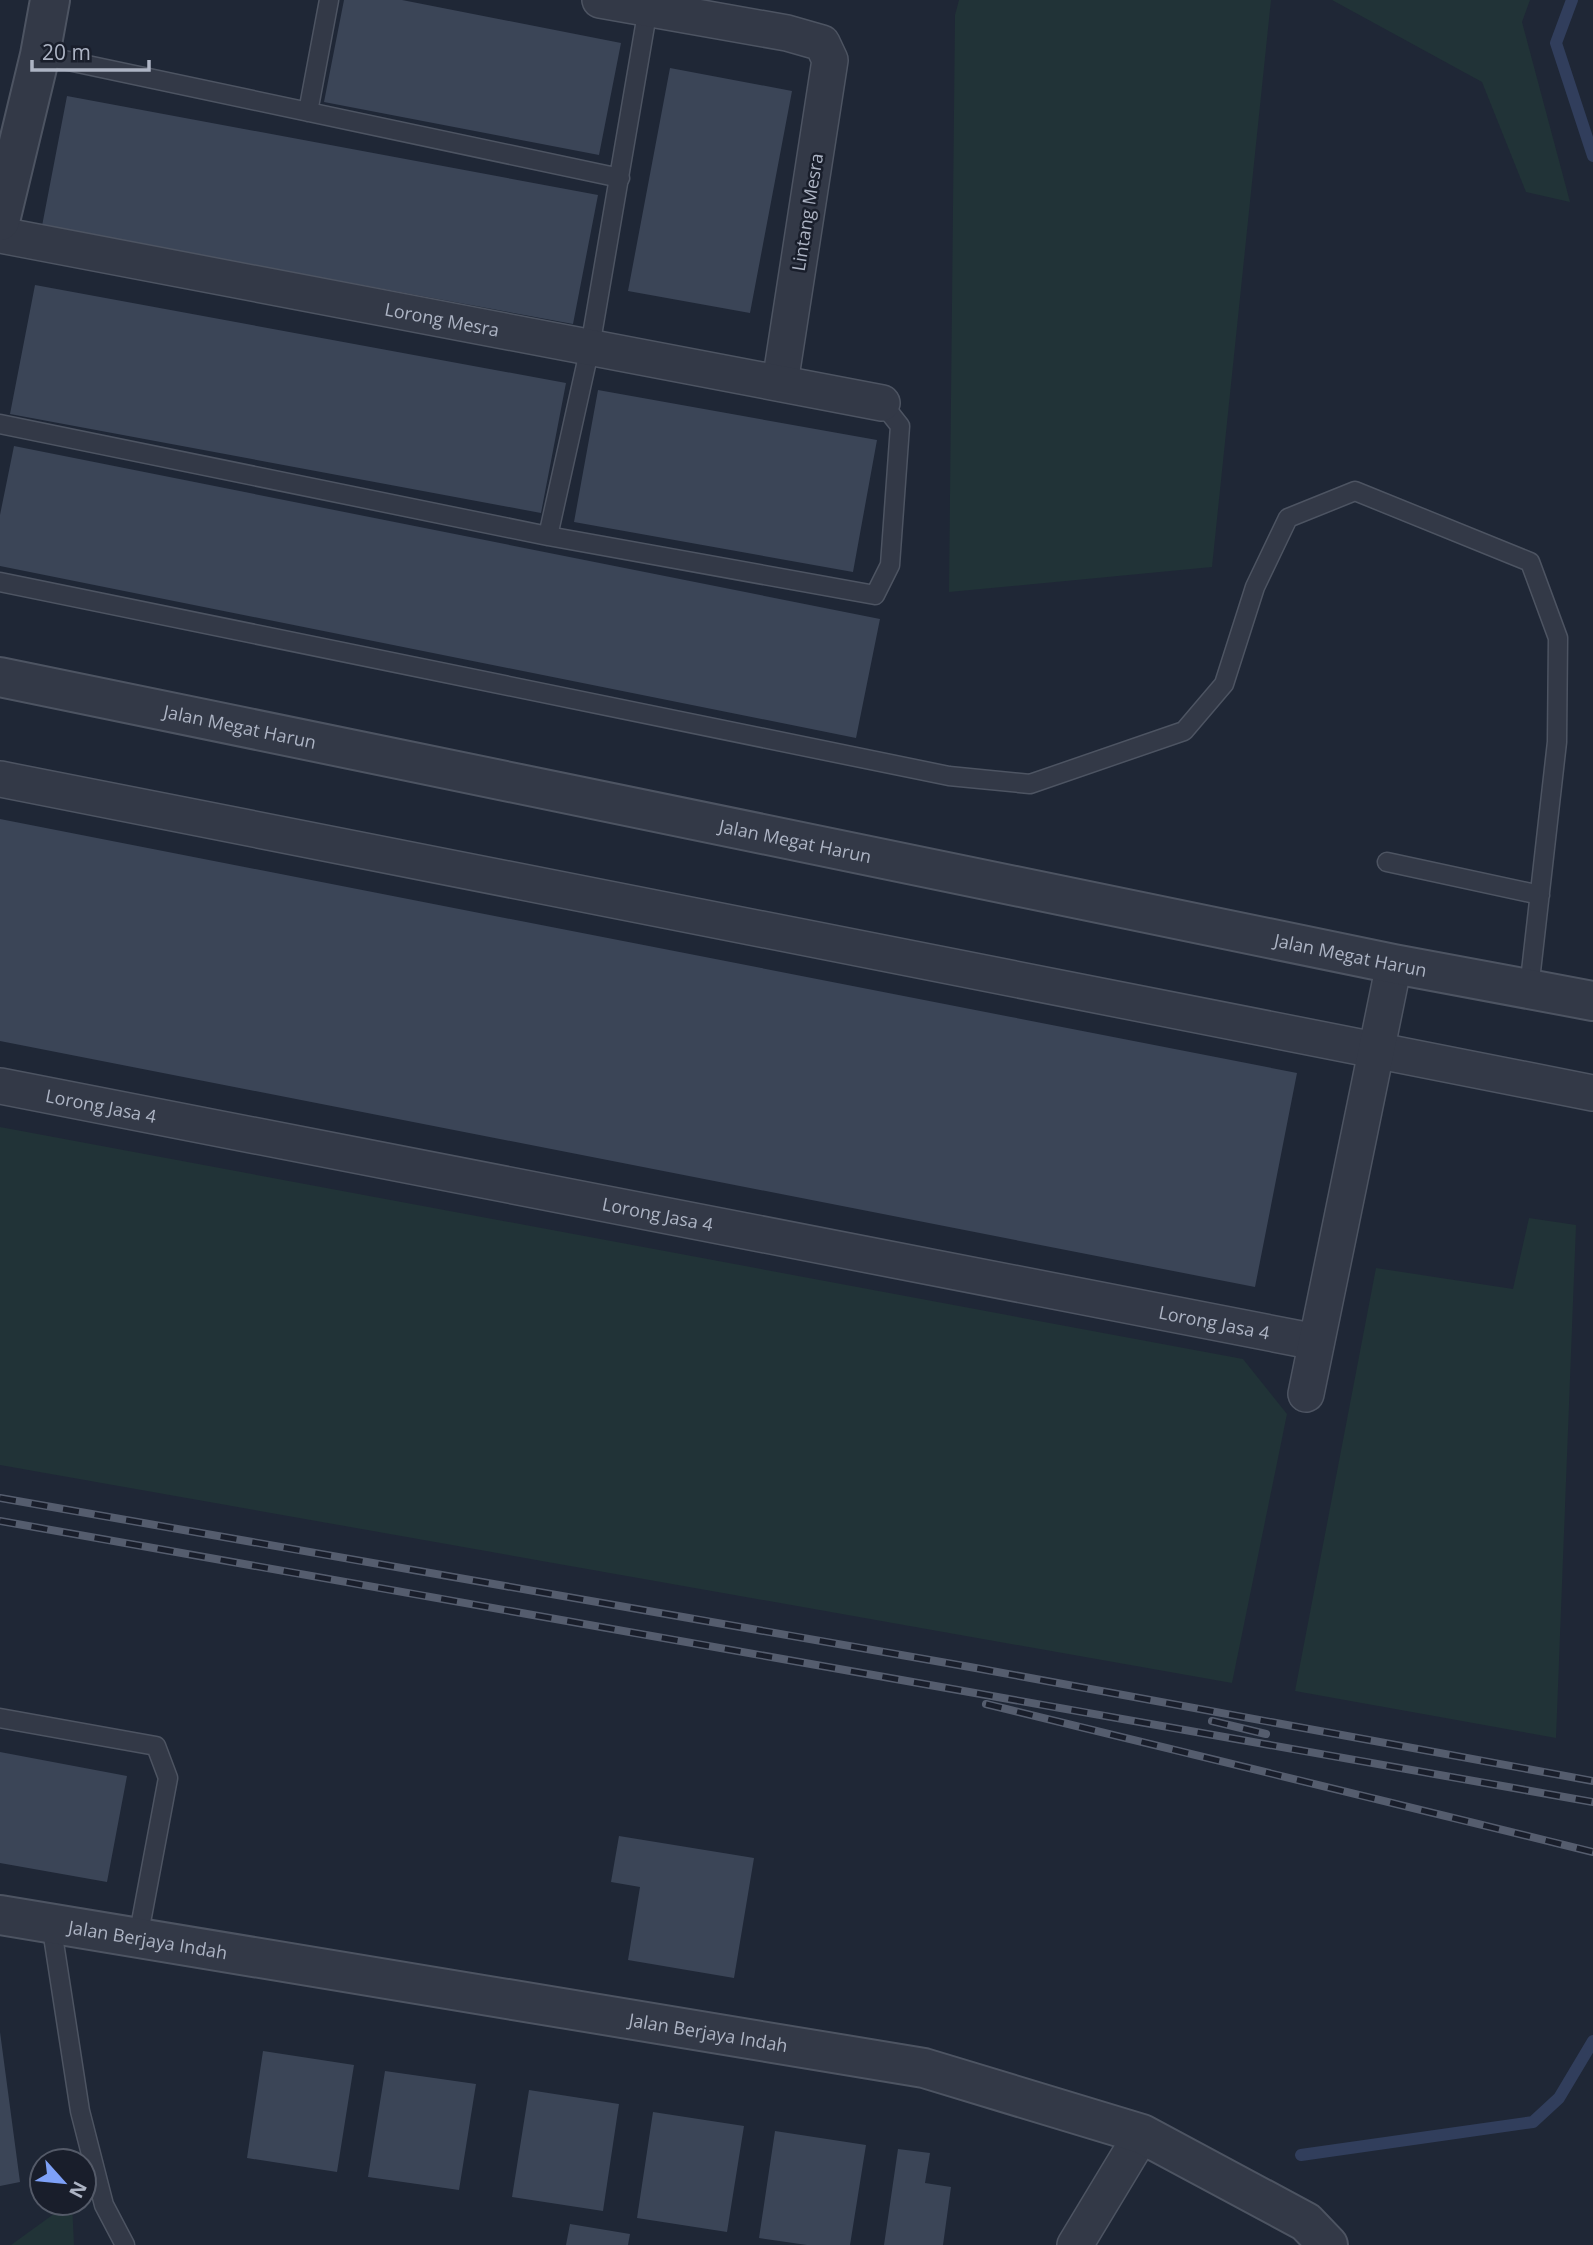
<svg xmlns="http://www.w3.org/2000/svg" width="1593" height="2245" font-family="'Open Sans',sans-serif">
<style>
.green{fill:#213337}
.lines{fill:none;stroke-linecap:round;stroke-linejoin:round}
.stream{stroke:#313e5c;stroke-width:12}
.building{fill:#3b4557}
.service-casing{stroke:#4d5462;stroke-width:21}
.minor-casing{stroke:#4d5462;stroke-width:38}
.tertiary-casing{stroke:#4d5462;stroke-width:42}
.service{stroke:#333947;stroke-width:18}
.minor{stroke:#333947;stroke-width:35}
.tertiary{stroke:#333947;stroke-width:38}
.rail-casing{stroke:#555d6e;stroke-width:8}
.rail{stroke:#191e2b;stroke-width:5;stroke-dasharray:16;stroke-linecap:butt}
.labels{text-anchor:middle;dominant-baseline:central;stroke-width:5;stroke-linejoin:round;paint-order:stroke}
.street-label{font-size:18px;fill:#adb4c4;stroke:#191e2b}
</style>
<rect width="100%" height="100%" fill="#1f2736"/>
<path class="green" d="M959 0H1271L1212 567 949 592 955 15Z
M1332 0H1530L1522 22 1570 202 1526 192 1482 82Z
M0 1127 1243 1359 1287 1414 1232 1683 0 1465Z
M1529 1218 1576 1225 1556 1738 1295 1691 1376 1268 1513 1289Z
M69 2203H72L74 2245H11Z"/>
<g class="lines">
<path class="stream" d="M1572 0 1556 43 1593 156
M1301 2155 1533 2122 1559 2098 1593 2041"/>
</g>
<path class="building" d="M344 0H402L621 43 599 155 324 102Z
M670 68 792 91 750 313 628 291Z
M67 96 598 195 573 324 42 226Z
M35 285 566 383 541 513 10 414Z
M598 390 877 440 853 572 574 522Z
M14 446 880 619 856 738 0 566V515Z
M0 819 1297 1073 1255 1287 0 1041Z
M0 1752 127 1776 107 1882 0 1863Z
M619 1836 754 1858 734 1978 628 1960 640 1887 611 1882Z
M0 2032 20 2182 0 2186Z
M263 2051 354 2065 337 2172 247 2158Z
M385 2071 476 2084 459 2190 368 2177Z
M529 2090 619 2104 603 2211 512 2197Z
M653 2112 744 2126 727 2232 637 2218Z
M775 2131 866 2145 850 2245H807L759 2238Z
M898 2149 930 2153 925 2183 951 2187 943 2245H884Z
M570 2224 630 2234 628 2245H566Z"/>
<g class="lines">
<defs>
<path id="service" d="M40 55 620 178
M308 112 329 0
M0 424 548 536 875 595 890 565 900 426 882 403
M548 536 590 347 648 8
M0 582 949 776 1030 784 1184 731 1224 684 1255 587 1288 518 1355 491 1530 562 1558 638 1557 742 1529 989
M1387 862 1540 895
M0 1718 156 1746 168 1778 138 1938
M51 1923 80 2111 104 2205 125 2245"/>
<g id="minor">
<path d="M600 0 787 33 822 43 830 60 780 383"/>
<path id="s1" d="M0 235 882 403"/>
<path d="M0 779 1593 1093"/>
<path id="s2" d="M0 1086 1316 1342"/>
<path d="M1306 1394 1394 964"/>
<path d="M1075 2245 1142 2134"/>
</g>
<g id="tertiary">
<path d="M0 221 40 55 50 0"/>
<path id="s3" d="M0 677 1394 964 1593 1001"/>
<path id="s4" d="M0 1915 924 2068 1142 2134 1306 2222 1328 2245"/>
</g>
</defs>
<use href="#service" class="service-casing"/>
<use href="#minor" class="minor-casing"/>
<use href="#tertiary" class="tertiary-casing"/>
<use href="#service" class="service"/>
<use href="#minor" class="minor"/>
<use href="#tertiary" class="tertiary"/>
<defs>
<path id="rail" d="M0 1498 970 1667 1593 1781
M0 1521 1593 1802
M986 1704 1593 1852
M1212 1721 1266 1734"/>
</defs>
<use href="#rail" class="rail-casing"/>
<use href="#rail" class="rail"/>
</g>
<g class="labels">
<g class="street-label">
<text transform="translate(807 212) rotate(-81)">Lintang Mesra</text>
<text stroke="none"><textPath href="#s1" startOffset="450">Lorong Mesra</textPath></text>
<text stroke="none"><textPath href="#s3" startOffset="245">Jalan Megat Harun</textPath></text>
<text stroke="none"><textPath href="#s3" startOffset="812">Jalan Megat Harun</textPath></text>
<text stroke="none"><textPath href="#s3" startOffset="1379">Jalan Megat Harun</textPath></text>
<text stroke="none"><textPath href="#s2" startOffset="103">Lorong Jasa 4</textPath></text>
<text stroke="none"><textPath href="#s2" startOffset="670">Lorong Jasa 4</textPath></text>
<text stroke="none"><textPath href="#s2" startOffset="1237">Lorong Jasa 4</textPath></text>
<text stroke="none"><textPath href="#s4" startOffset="150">Jalan Berjaya Indah</textPath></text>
<text stroke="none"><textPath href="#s4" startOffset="718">Jalan Berjaya Indah</textPath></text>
</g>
</g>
<g transform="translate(63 2182) rotate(117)"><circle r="33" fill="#191e2b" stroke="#545a68" stroke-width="2"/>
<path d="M0-5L12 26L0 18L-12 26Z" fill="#7ea1f8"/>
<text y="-10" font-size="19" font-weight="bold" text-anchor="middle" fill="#adb4c4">N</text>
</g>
<path d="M32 60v10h117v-10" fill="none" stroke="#adb4c4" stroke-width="3.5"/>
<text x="42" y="60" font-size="21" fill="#adb4c4" stroke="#191e2b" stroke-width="5" paint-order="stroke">20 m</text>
</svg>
